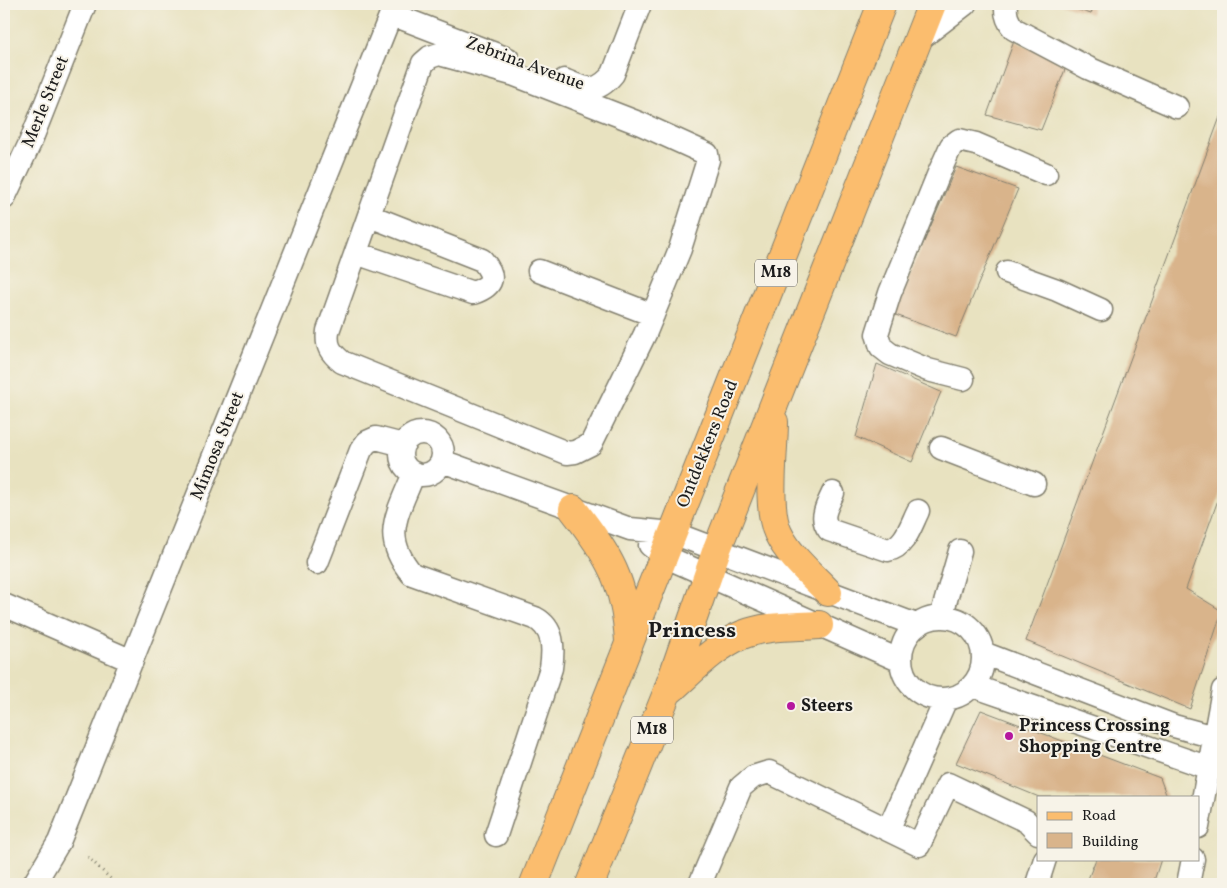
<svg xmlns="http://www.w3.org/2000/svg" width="1227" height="888" font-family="Vollkorn,serif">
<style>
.building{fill:#d9b48b}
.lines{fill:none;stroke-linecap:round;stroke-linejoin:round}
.minor-casing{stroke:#827f6e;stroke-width:25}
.major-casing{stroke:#827f6e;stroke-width:30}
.path{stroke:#827f6e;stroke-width:3;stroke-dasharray:1 4;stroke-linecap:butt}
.minor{stroke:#fff;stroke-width:22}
.major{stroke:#fbbd6e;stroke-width:28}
.poi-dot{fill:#b5179e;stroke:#f7f3e8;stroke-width:2}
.labels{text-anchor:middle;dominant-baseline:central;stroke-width:4;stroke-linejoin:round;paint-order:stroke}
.shield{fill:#f7f3e8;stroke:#5e5c59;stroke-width:1}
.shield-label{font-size:16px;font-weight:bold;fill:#1c1c1c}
.street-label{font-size:18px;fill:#1c1c1c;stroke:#f7f3e8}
.poi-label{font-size:18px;font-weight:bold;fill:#1c1c1c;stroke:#f7f3e8;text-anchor:start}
.district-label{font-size:22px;font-weight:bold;fill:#1c1c1c;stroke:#f7f3e8}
</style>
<rect width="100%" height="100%" fill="#f7f3e8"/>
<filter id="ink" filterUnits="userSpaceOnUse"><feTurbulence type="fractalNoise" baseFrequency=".02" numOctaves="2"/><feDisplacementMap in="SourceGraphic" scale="10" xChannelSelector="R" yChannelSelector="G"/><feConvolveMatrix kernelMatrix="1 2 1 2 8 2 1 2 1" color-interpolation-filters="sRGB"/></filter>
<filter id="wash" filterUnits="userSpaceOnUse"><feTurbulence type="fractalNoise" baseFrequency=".0096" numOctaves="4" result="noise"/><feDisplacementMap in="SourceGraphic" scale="20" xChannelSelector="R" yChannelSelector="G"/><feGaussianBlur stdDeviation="1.12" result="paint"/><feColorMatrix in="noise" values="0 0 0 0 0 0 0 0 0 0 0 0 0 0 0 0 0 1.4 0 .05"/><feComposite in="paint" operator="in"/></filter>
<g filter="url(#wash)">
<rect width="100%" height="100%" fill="#e8e2c0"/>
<g id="blocks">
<path class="building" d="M1061 4H1094L1091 14Z
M1014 41 1068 62 1041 130 987 115Z
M1223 109V486L1186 589 1222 611 1190 709 1026 641Z
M956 167 1018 189 956 337 893 314Z
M877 364 941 392 912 462 856 437Z
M981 710 1160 778 1167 797H1039L956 763Z
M1096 859H1161L1153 884H1086Z"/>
</g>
</g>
<g filter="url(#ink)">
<use href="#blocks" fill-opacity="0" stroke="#827f6e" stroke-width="1"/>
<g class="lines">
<defs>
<path id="minor" d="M1006 4C1005 14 1007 21 1014 29L1088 68 1177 107
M391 14 508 59
M917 41 965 4
M439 54 515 75 641 124 707 154 708 160 680 249 645 334 591 444 575 452 567 453 342 362C330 352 326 346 328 331L423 63 430 57Z
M564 80C585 89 596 95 613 74L640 4
M4 198 30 143 85 4
M356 253 473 293C494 286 496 276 482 260L370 216
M539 271 653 315
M1007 272 1057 290 1101 310
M963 379 928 370 890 354 881 347 877 334 890 293 939 173 951 146 959 140 976 144 1046 174
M401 454a21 21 0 1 1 42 0a21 21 0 1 1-42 0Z
M941 448 1034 484
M442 461 630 529 673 533 916 625
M414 473C398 514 380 536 412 574L535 618C554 628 554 648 551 668L496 835
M833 493C827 507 819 517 829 530L888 550C905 547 911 525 918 511
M650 545 664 556 901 661
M317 563 361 450 367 442 376 438 403 445
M4 605 132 661
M941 617 960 551
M901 658a41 41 0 1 1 82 0a41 41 0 1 1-82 0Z
M983 653 1174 726 1214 737
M973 686 1209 768
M1198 827 1223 690
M889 828 946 699
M34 884 59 842 395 4
M700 884 741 787 753 777 769 772 919 845 948 784 1026 821 1038 833
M1037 884 1045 859
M1188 884 1193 859"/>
<path id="major" d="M774 422C774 450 766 508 778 533 789 556 811 574 828 592
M573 509C609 555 625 581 629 641
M669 691C691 672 715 646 742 635 766 625 795 627 819 625
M534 884 882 4
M590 884 667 693 717 549 932 4"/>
</defs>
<use href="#minor" class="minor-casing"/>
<use href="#major" class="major-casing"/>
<path class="path" d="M88 857 116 884"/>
<use href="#minor" class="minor"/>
<use href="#major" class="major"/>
</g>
</g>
<g class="poi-dot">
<circle cx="791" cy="706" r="5"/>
<circle cx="1009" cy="736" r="5"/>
</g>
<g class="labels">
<g class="shield">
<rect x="755" y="259.5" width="42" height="27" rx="4"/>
<rect x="631" y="716.5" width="42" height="27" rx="4"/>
</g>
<g class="shield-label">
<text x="776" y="273">M18</text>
<text x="652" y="730">M18</text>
</g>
<g class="street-label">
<text transform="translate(525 64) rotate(20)">Zebrina Avenue</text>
<text transform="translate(46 102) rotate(-68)">Merle Street</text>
<text transform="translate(708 444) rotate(-68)">Ontdekkers Road</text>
<text transform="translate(218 446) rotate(-68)">Mimosa Street</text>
</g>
<g class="poi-label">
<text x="801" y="706">Steers</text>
<text x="1019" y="726">Princess Crossing<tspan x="1019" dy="21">Shopping Centre</tspan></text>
</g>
<g class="district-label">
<text x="692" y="631">Princess</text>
</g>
</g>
<rect width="1227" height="888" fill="none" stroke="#f7f3e8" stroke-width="20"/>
<rect x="1037" y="796" width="162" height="65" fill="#f7f3e8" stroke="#9f9d96"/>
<rect x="1047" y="812" width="25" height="8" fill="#fbbd6e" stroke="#9f9d96"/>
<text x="1082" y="820" font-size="15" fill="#1c1c1c">Road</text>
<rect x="1047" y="833" width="25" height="15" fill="#d9b48b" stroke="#9f9d96"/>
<text x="1082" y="846" font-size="15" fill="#1c1c1c">Building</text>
</svg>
